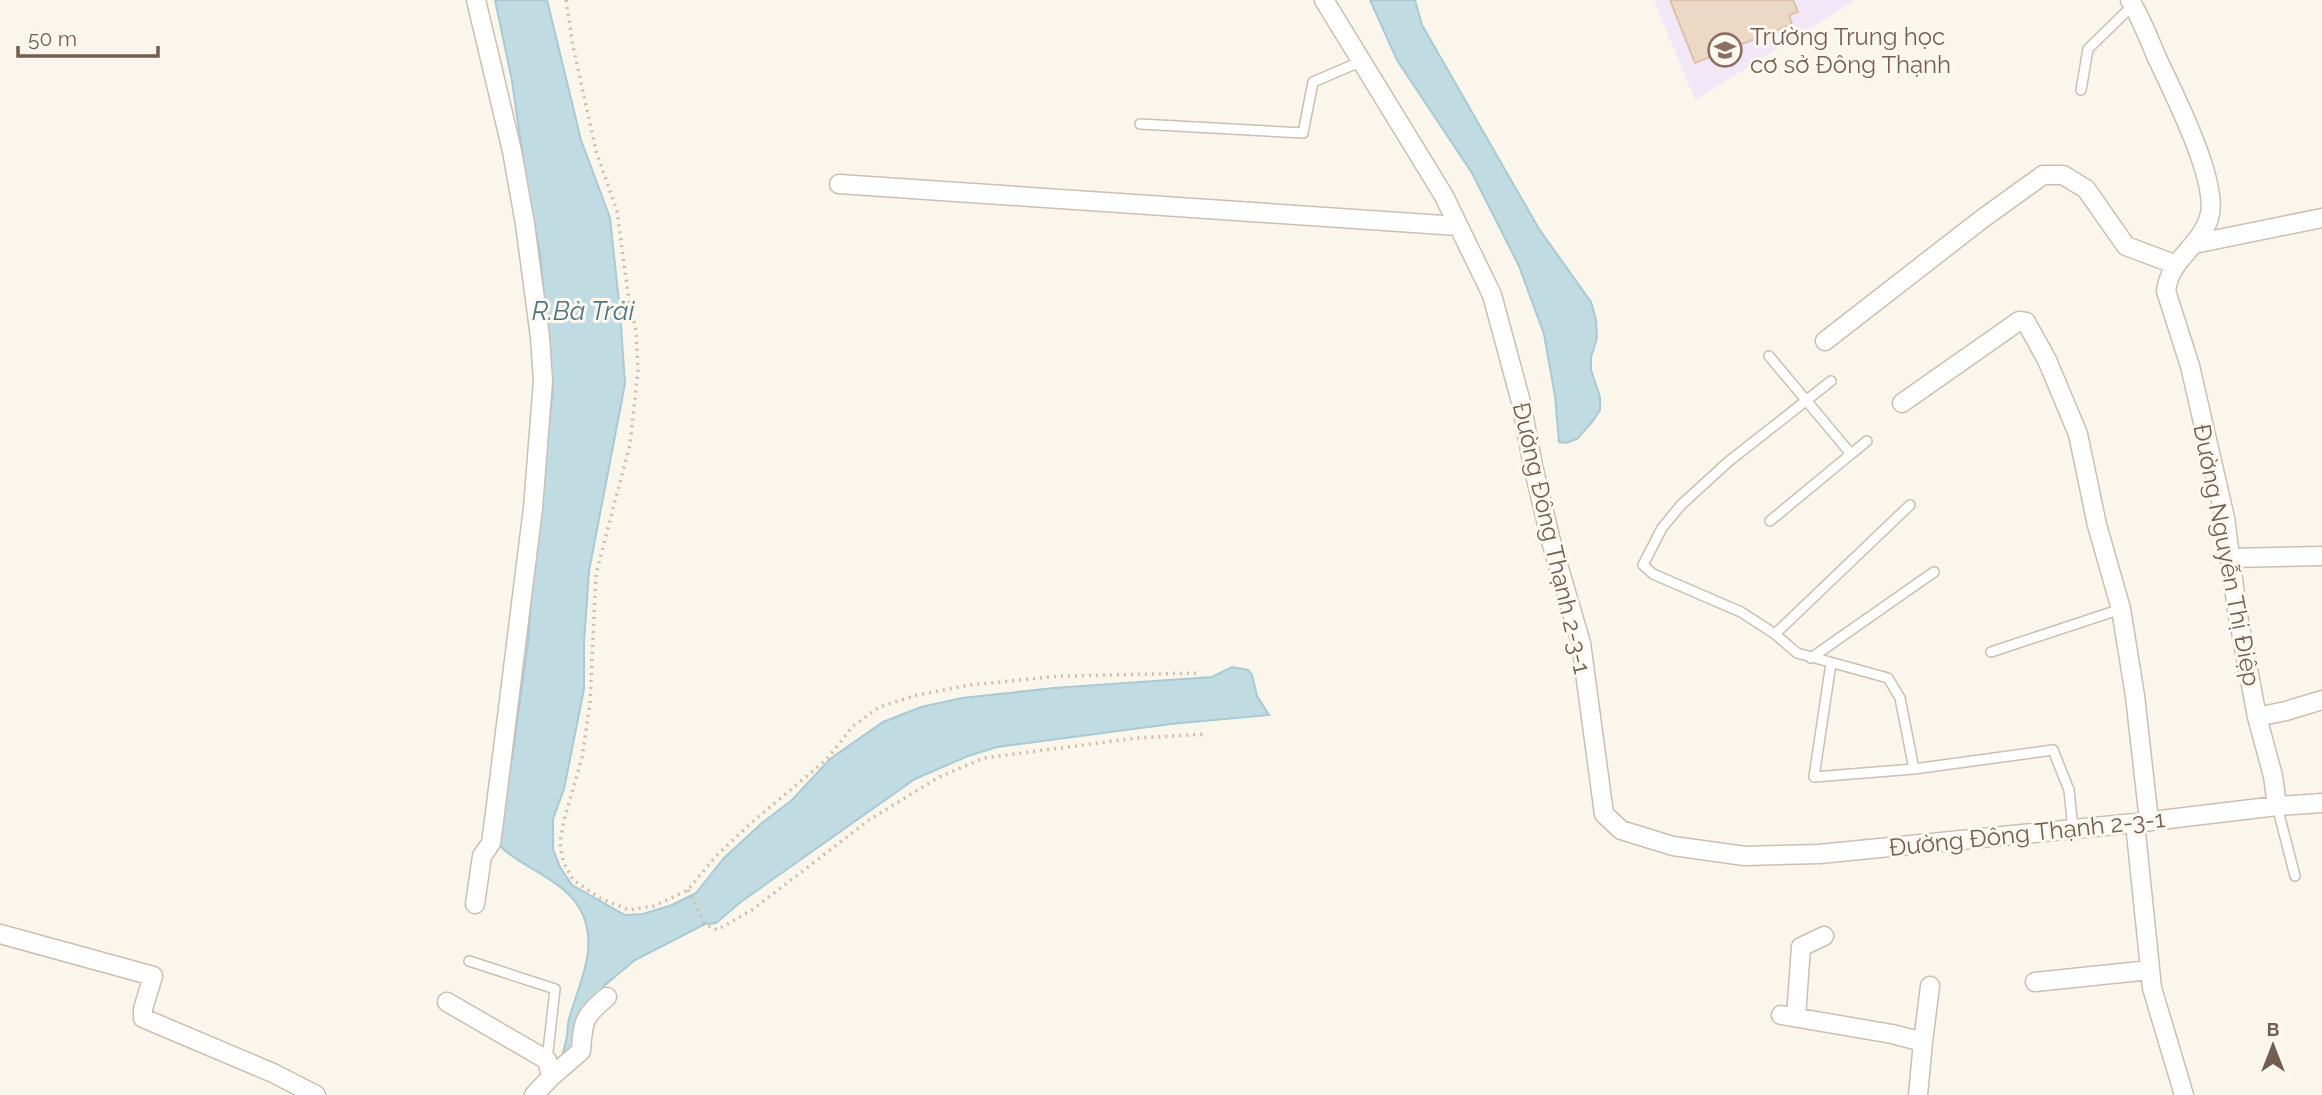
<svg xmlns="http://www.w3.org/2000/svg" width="2322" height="1095" font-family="Raleway,sans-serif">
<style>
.education{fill:#f2e7f7}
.water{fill:#c1dbe2;stroke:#a9c9d3;stroke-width:2}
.building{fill:#edd8c6;stroke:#ddc0a8;stroke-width:2}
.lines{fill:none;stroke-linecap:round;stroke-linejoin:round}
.lane-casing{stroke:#ccbfb2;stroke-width:12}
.street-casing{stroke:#ccbfb2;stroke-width:21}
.path{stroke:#d2bca9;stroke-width:3.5;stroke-dasharray:2 5;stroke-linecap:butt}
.lane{stroke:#fff;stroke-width:9}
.street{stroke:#fff;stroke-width:18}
.labels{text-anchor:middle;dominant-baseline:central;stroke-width:6;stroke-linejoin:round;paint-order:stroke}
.education-label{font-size:24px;fill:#785e54;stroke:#fdf9f1;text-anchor:start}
.street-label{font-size:24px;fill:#735f51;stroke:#fdf9f1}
.water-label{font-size:26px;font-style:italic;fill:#4c7683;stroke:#fdf9f1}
</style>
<rect width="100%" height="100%" fill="#faf6eb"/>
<path class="education" d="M1654 0H1855L1695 100Z"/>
<path class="water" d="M495 0H547L581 140 610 218 620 311 625 384 589 571 584 643V689L564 789 553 819V849L560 867 572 885 625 915 643 914 672 905 696 893 724 858 762 823 792 800 830 759 883 722 921 707 962 698 1054 688 1212 677 1232 667 1248 670 1252 675 1257 696 1269 715 1171 724 997 747 968 756 915 779 742 901 716 923 705 924 635 960 605 985 583 1017 578 1050 561 1067C561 1056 564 1050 566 1041 568 1034 567 1026 569 1019 578 986 598 950 583 915 569 880 521 869 497 843 490 835 488 824 486 813L507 785 512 758 528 642 536 535 553 390 540 253 526 179 512 81Z
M1370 0H1415L1422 25 1539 229 1591 302 1596 320 1597 338 1591 357V370L1600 397V410L1593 421 1577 439 1566 443 1559 442 1555 396 1544 334 1519 266 1472 173 1397 60Z"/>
<path class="building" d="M1670 0H1793L1798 12 1789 15 1792 24 1695 63Z"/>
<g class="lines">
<defs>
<path id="lane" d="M2081 90 2088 49 2133 5
M1140 124 1303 133 1313 82 1362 61
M1769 356 1851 454 1867 441
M1831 381 1728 462 1681 505 1662 528 1643 565 1653 574 1741 612 1775 634 1797 653 1888 678 1900 698 1914 769
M1770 521 1851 454
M1775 634 1910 505
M1991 652 2121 609
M1811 658 1934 572
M1831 663 1814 777 1914 769 2053 750 2069 790 2073 829
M2277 806 2295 876
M469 961 555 989 547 1060"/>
<path id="street" d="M1324 0 1444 196 1492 295 1521 402 1533 466 1551 541 1581 643 1604 814 1621 830 1673 846 1745 856 1819 854 2135 823 2277 806 2322 803
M2130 0C2141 18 2149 39 2157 58 2173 92 2217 178 2210 214 2203 246 2170 257 2166 291L2190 366 2225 518 2237 610 2257 717 2273 776 2277 806
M839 184 1458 226
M2194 244 2322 218
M1825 341 1982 219 2043 175H2063L2086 189 2126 246 2174 264
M1902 403 2019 321 2026 322 2047 360 2078 434 2097 525 2121 609 2135 696 2149 821
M2229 558 2322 556
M2257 717 2286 711 2322 700
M2135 823 2152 988 2184 1095
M475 904 482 856 491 843 494 821 533 508 543 381 540 337 525 224 512 151 476 0
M0 934 153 976 143 1009V1018L273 1073 316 1095
M2035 982 2150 970
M447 1002 547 1060 551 1077 534 1095
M1781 1015 1892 1034 1923 1042 1918 1095
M1796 1017 1801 947 1824 936
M1923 1042 1930 986
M551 1077 581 1051C583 1020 584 1016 607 997"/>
</defs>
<use href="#lane" class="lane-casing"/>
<use href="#street" class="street-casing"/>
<path class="path" d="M566 0 573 46 596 151 617 211 629 301 636 331 638 371 630 444 596 574 590 703 582 758 564 820 560 842 563 861 573 880 600 898 629 910 654 906 688 890 716 856 750 824 827 759 853 726 879 707 917 695 970 685 1060 676 1200 673
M688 890 705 924 717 930 752 910 869 820 939 777 984 758 1137 738 1207 734"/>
<use href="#lane" class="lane"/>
<use href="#street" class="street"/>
</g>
<defs>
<symbol id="school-ring" viewBox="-11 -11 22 22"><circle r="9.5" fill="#fdf9f1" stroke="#8d6e63" stroke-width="1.5"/><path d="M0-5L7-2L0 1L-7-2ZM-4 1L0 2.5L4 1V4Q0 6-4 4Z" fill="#8d6e63"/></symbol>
</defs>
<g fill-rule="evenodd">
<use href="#school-ring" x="1706" y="31" width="38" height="38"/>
</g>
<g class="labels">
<g class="education-label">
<text x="1750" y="36">Trường Trung học<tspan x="1750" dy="28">cơ sở Đông Thạnh</tspan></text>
</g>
<g class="street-label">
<text transform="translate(1552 538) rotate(77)">Đường Đông Thạnh 2-3-1</text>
<text transform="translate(2227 555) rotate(79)">Đường Nguyễn Thị Điệp</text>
<text transform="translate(2027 833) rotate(-6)">Đường Đông Thạnh 2-3-1</text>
</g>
<g class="water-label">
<text x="583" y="311">R.Bà Trải</text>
</g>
</g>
<g transform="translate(2273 1046)" stroke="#fdf9f1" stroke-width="5" paint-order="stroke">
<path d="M0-5L12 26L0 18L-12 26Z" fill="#735f51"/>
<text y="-10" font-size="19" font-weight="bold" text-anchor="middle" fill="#735f51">B</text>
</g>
<path d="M18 46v10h140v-10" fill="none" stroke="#735f51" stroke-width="3.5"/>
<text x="28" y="46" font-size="21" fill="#735f51" stroke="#fdf9f1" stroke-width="5" paint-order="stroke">50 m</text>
</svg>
